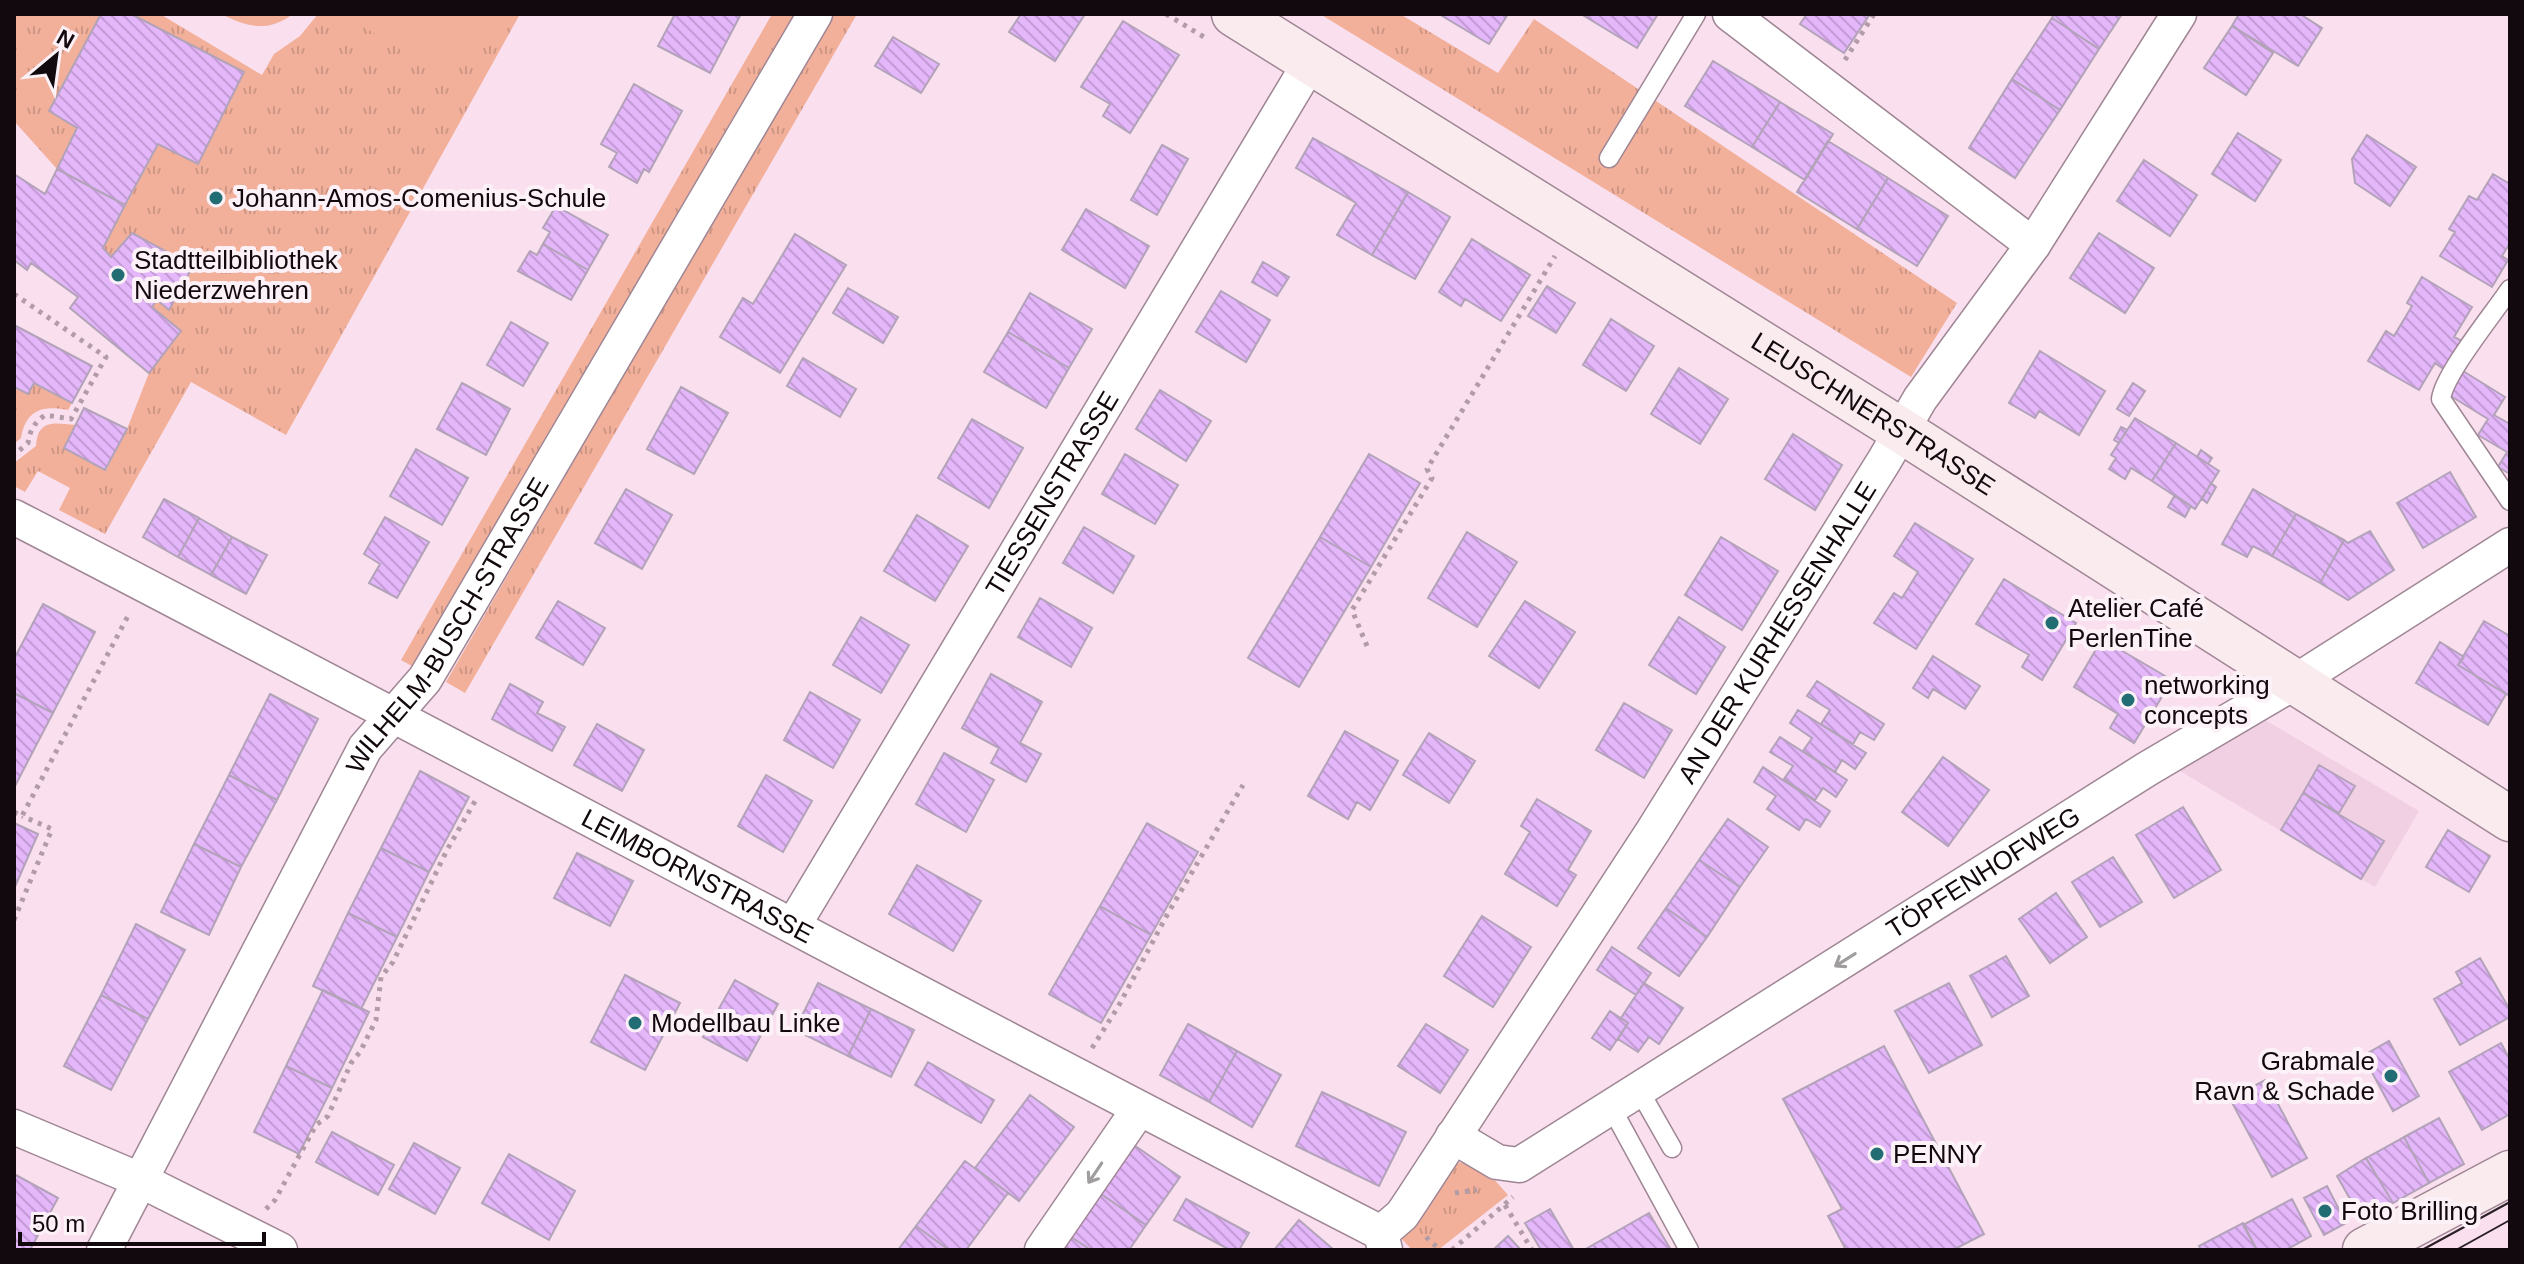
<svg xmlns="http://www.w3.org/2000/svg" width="2524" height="1264" font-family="Helvetica,sans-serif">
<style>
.built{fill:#f2d0e4}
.grass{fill:url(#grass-tufts)}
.pitch{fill:#f2b09a}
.building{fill:url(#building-back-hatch);stroke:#b2a3b9;stroke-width:2}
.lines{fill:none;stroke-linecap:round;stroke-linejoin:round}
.service-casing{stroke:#9f8694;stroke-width:21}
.minor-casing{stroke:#9f8694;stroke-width:37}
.secondary-casing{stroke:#9f8694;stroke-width:47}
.path{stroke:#b19ca8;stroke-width:5;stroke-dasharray:4 6;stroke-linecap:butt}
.service{stroke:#fff;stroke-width:18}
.minor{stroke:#fff;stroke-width:34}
.secondary{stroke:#faecee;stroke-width:44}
.tram{stroke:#2a2026;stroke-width:2}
.oneway{stroke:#a09d9f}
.poi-dot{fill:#226d73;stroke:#fdf1f8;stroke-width:3}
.labels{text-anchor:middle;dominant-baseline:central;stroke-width:8;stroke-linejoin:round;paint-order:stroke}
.poi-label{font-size:26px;fill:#12090e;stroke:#fdf1f8;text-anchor:start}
.street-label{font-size:26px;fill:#12090e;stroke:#fdf1f8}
</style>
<defs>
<pattern id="grass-tufts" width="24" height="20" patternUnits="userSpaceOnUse" patternTransform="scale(2)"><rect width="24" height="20" fill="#f2b09a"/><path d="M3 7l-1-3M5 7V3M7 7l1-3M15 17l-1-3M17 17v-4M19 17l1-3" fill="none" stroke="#ce9684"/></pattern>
<pattern id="building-back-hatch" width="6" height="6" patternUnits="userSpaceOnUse" patternTransform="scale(2)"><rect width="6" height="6" fill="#e4b6fa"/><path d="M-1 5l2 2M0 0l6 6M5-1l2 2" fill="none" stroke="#c39bd5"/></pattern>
</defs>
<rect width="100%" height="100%" fill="#fadfee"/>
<path class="built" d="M2260 717 2419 811 2375 887 2180 771Z"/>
<path class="grass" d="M14 14H101L49 111 77 128 57 169 14 121Z
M131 14H160L262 75 274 54 300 36 318 14H520L286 435 191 382 105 534 59 510 70 488 38 471 25 492 14 486V463L36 446C38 419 54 423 75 425L64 448 106 470 127 429 149 373 181 331 152 307 157 300 169 309 193 266 132 233 111 257 103 248 158 144 198 164 244 72Z
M221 14H293C268 33 247 27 221 14Z
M772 14H796L419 670 401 660Z
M832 14H857L465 693 446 682Z
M1320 14H1400L1498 73 1534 19 1957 303 1911 377Z
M34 383 72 403 68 410C42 405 26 410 21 438L14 444V387L28 394Z
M1469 1162 1484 1168 1508 1195 1438 1250H1412L1400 1237 1456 1163Z"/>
<path class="pitch" d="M342 14H489L451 80Z"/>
<path class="building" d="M101 14H131L244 72 198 164 158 144 125 205 57 169 77 128 49 111Z
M675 14H741L710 73 658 46Z
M1021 14H1085L1055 61 1009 32Z
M1439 14H1508L1489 44Z
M1581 14H1658L1637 48Z
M1807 14H1870L1844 53 1800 24Z
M2054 14H2122L2099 49 2052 18Z
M2239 14H2300L2322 28 2298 66 2232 26Z
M2052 18 2099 49 2060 110 2012 79Z
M1123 21 1179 55 1130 133 1103 116 1110 104 1081 87Z
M2232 26 2273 53 2246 95 2204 68Z
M893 37 939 64 921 93 875 66Z
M1713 61 1780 102 1752 147 1685 106Z
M2012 79 2060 110 2015 178 1969 148Z
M634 84 682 111 649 172 644 169 637 183 609 167 617 153 601 144Z
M1780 102 1833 134 1805 180 1752 147Z
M2238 133 2281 160 2255 201 2212 174Z
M2367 135 2416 167 2390 206 2355 183 2352 159Z
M1313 138 1408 192 1372 255 1337 235 1356 203 1296 168Z
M1828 141 1888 178 1857 229 1797 192Z
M1162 145 1188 159 1157 215 1131 200Z
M2144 160 2197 195 2170 236 2117 201Z
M57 169 125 205 103 248 111 257 132 233 193 266 169 310 157 300 152 307 181 331 149 373 70 308 78 297 31 263 27 270 14 260V174L45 194Z
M2493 174 2510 184V243L2502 256 2508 260 2492 287 2440 256 2455 232 2449 229 2469 196 2477 200Z
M1888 178 1948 216 1917 266 1857 229Z
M1408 192 1450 217 1415 279 1372 255Z
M556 206 608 235 588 270 543 244 550 232 543 228Z
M1086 209 1149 246 1125 288 1062 250Z
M2099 233 2154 268 2125 313 2070 278Z
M795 234 846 265 780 373 720 337 743 298 753 304Z
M1472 239 1530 275 1501 321 1465 299 1461 306 1439 292Z
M543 244 588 270 571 300 518 271 530 251 537 255Z
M1263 262 1289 277 1277 296 1252 282Z
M2422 277 2472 307 2454 337 2462 341 2445 370 2435 363 2419 390 2368 361 2386 331 2394 336 2412 306 2407 303Z
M1547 286 1575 303 1556 333 1528 316Z
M848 288 898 317 883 343 833 313Z
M1221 291 1270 320 1246 362 1196 332Z
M1030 293 1092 329 1069 368 1008 332Z
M1611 319 1654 346 1626 391 1583 365Z
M511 322 548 343 523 386 487 365Z
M14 325 92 366 72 403 34 383 28 394 14 387Z
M1008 332 1069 368 1046 408 984 372Z
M2040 351 2105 391 2079 435 2039 411 2035 418 2009 403Z
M803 358 856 389 840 417 787 386Z
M1679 368 1728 399 1700 444 1651 414Z
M2463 371 2505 397 2494 415 2510 424V474L2498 467 2507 452 2478 435 2488 419 2449 395Z
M462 383 510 409 486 455 437 429Z
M2133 383 2145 391 2129 416 2117 409Z
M681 387 728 413 694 474 647 449Z
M1160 390 1211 421 1186 461 1136 429Z
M84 408 127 429 105 470 64 448Z
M2135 418 2176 443 2152 481 2131 468 2125 479 2109 469 2116 458 2111 455Z
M972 419 1023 448 989 508 938 478Z
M2121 427 2127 430 2119 443 2114 440Z
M1793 434 1842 465 1815 510 1765 479Z
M2176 443 2219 471 2195 509 2152 481Z
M416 449 468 478 442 525 390 496Z
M2201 450 2212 458 2208 464 2197 457Z
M1125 454 1178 485 1155 524 1102 494Z
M1369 454 1420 483 1371 567 1320 537Z
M2450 472 2476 517 2423 548 2397 503Z
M2211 483 2216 487 2207 503 2202 499Z
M626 489 672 515 642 569 595 543Z
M2253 489 2296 514 2272 556 2253 546 2247 557 2222 544Z
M2175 495 2191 506 2185 517 2168 507Z
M164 499 199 518 178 557 143 537Z
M2296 514 2344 540 2320 583 2272 556Z
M917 515 968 546 935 601 884 571Z
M385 517 429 542 397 598 369 583 380 564 364 554Z
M199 518 232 537 211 575 178 557Z
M1915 523 1973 559 1916 649 1874 623 1894 593 1902 598 1918 572 1894 556Z
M1084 527 1134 556 1113 593 1063 563Z
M2370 531 2394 570 2348 600 2320 583 2344 540 2348 543Z
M1467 532 1517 562 1477 627 1428 598Z
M232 537 267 555 246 594 211 575Z
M1320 537 1371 567 1299 687 1248 658Z
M1721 537 1778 571 1742 630 1685 595Z
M2004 579 2076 623 2042 680 2022 667 2029 655 1976 624Z
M1040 598 1092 628 1071 667 1018 637Z
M558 601 605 628 583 665 536 638Z
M1525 601 1575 632 1539 688 1489 656Z
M43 604 95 632 53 713 14 693V659Z
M861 617 909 645 881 693 833 665Z
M1679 617 1725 647 1696 694 1649 665Z
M2484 621 2510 636V696L2458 665Z
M2102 639 2172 680 2134 743 2110 728 2118 714 2074 687Z
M2440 642 2464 657 2458 665 2506 694 2488 725 2416 683Z
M1933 656 1980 686 1965 709 1933 689 1928 698 1913 688Z
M991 674 1042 702 1020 743 1041 754 1026 782 991 763 999 748 962 728Z
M1817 681 1884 724 1874 740 1860 732 1853 744 1821 724 1830 710 1807 696Z
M510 684 543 702 537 713 565 727 552 751 492 719Z
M810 692 860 720 833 768 784 740Z
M14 693 53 713 15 786 14 785Z
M270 694 318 719 277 800 229 775Z
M1624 703 1672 730 1644 778 1596 750Z
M1798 710 1866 753 1855 769 1842 760 1835 772 1803 751 1812 738 1790 723Z
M597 724 644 750 622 791 574 765Z
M1345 731 1398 761 1370 810 1357 802 1348 819 1308 796Z
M1429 733 1475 761 1449 803 1403 775Z
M1780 737 1847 780 1836 797 1823 788 1815 800 1784 779 1793 766 1770 752Z
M944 753 994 780 966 832 916 804Z
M1943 757 1989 790 1948 846 1902 812Z
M2319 765 2355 786 2339 813 2303 793Z
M1763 767 1830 811 1820 827 1806 819 1799 830 1767 809 1776 796 1754 782Z
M420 771 469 797 429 872 381 848Z
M229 775 277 800 241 867 194 844Z
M766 775 812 801 783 852 738 826Z
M2303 793 2384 841 2361 879 2281 830Z
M1537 799 1591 831 1568 870 1576 875 1557 906 1505 874 1530 832 1521 826Z
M2183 807 2221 870 2174 898 2136 835Z
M1728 819 1768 847 1740 887 1699 860Z
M14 823 38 834 14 889Z
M1147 823 1198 852 1151 935 1100 906Z
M2448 830 2490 856 2469 892 2426 867Z
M194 844 241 867 209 935 161 912Z
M381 848 429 872 397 937 348 913Z
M577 853 633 881 610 926 554 898Z
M2113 857 2142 902 2100 927 2072 882Z
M1699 860 1740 887 1707 937 1666 908Z
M917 865 981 901 953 951 889 914Z
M2056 893 2087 937 2050 963 2019 919Z
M1100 906 1151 935 1101 1023 1049 994Z
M1666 908 1707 937 1679 976 1638 948Z
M348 913 397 937 361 1009 313 986Z
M1482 916 1531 947 1493 1007 1444 976Z
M136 924 185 950 148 1019 101 995Z
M1612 947 1651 973 1636 995 1597 970Z
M2006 956 2029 996 1992 1017 1970 976Z
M2480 958 2510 1010V1017L2460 1045 2434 999 2462 983 2456 972Z
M625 975 680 1003 645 1070 591 1042Z
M735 980 778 1004 747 1061 703 1037Z
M818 983 871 1009 848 1056 795 1030Z
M1644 983 1683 1008 1659 1044 1649 1037 1638 1052 1618 1039 1628 1023 1621 1018Z
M1949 983 1982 1045 1929 1073 1895 1011Z
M323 990 369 1012 332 1088 286 1066Z
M101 995 148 1019 111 1090 64 1066Z
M871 1009 914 1030 891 1077 848 1056Z
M1610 1011 1628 1023 1610 1050 1592 1038Z
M1188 1024 1237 1051 1209 1102 1160 1075Z
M1426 1024 1468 1050 1440 1093 1398 1066Z
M2389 1041 2419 1096 2393 1111 2363 1056Z
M2501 1043 2510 1060V1114L2482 1130 2449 1072Z
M1884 1046 1984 1234 1953 1250H1846L1828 1216 1842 1209 1783 1099Z
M1237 1051 1281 1075 1252 1127 1209 1102Z
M928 1062 994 1100 981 1123 915 1085Z
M286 1066 332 1088 299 1154 254 1132Z
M2265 1080 2307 1158 2272 1177 2230 1099Z
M1322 1092 1406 1132 1379 1186 1296 1146Z
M1030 1095 1074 1127 1019 1201 975 1168Z
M2439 1118 2464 1164 2429 1183 2404 1137Z
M332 1132 394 1165 378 1195 316 1162Z
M2404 1137 2429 1183 2393 1203 2366 1158Z
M414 1143 460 1168 435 1214 389 1189Z
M1134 1145 1180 1177 1146 1225 1101 1194Z
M509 1154 575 1191 549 1240 482 1203Z
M2366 1158 2393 1203 2362 1220 2337 1176Z
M965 1161 1008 1193 966 1250H949L916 1226Z
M14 1174 58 1198 30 1250H14Z
M2327 1186 2346 1223 2324 1235 2304 1198Z
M1101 1194 1146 1225 1129 1250H1091L1071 1237Z
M1186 1199 1249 1233 1239 1250H1230L1174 1220Z
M2292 1199 2311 1236 2286 1250H2257L2243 1225Z
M1550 1209 1574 1250H1541L1525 1223Z
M1649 1213 1671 1250H1584Z
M1299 1220 1334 1250H1274Z
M2243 1223 2257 1250H2201L2199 1246Z
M916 1226 949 1250H898Z
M1508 1236 1521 1250H1493Z
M1071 1237 1091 1250H1062Z"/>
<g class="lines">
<defs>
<path id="service" d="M1609 158 1696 14
M2510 289C2494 313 2444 374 2441 399L2510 501
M1639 1090 1672 1148
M1611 1107 1689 1250"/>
<g id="minor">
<path d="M1730 14 2033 245"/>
<path id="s1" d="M14 517C471 753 923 999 1381 1233"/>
<path id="s2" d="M793 926 1311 61"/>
<path d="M14 1127 140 1180 280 1250"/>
<path id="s3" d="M1453 1136 1497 1162 1519 1165 2147 769 2295 682 2510 545"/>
<path id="s4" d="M104 1250 365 748 425 679 815 14"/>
<path d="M1042 1250 1139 1109"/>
<path id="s5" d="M1385 1250 1381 1233 1402 1215 1414 1197 1653 831 1884 461 1920 399 2033 245 2179 14"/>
</g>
<g id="secondary">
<path id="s6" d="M1234 14 1902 431 2510 819"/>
<path d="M2365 1250 2510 1173"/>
</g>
</defs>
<use href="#service" class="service-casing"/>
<use href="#minor" class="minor-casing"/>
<use href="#secondary" class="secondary-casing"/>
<path class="path" d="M1166 14 1204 37
M1845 60 1874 14
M14 294 106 357 71 419 45 415C34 423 30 430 28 443L14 455
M1367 646 1352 610 1432 478 1427 469 1555 256
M14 812 22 816 129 614
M14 920 52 829 22 816
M1092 1048 1118 1007 1167 915 1243 785
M1455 1193 1477 1190
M1505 1205 1532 1250
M266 1209 275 1200 316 1125 328 1116 351 1063 360 1052 376 1020 381 977 393 962 447 850 478 796
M1426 1237 1440 1250
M1452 1250 1513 1197"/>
<use href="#service" class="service"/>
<use href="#minor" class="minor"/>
<use href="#secondary" class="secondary"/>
<path class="tram" d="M2422 1250 2510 1202
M2456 1250 2510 1220"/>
</g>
<defs><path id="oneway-shaft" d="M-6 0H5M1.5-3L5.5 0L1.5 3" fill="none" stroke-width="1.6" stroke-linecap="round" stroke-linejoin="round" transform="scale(2)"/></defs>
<g class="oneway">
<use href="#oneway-shaft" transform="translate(1845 960) rotate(148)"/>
<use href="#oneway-shaft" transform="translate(1095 1173) rotate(124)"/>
</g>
<g class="poi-dot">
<circle cx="216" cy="198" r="8"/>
<circle cx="118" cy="275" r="8"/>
<circle cx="2052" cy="623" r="8"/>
<circle cx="2128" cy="700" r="8"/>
<circle cx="635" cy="1023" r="8"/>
<circle cx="2391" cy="1076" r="8"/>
<circle cx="1877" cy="1154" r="8"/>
<circle cx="2325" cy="1211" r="8"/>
</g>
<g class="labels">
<g class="poi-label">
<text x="232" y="198">Johann-Amos-Comenius-Schule</text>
<text x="134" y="260">Stadtteilbibliothek<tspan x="134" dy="30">Niederzwehren</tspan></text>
<text x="2068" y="608">Atelier Café<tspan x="2068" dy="30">PerlenTine</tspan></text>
<text x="2144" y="685">networking<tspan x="2144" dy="30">concepts</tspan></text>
<text x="651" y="1023">Modellbau Linke</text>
<text x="2375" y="1061" text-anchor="end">Grabmale<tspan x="2375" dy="30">Ravn &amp; Schade</tspan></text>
<text x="1893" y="1154">PENNY</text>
<text x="2341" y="1211">Foto Brilling</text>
</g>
<g class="street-label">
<text stroke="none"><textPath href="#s6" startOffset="754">LEUSCHNERSTRASSE</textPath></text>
<text stroke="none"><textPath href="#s2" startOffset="504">TIESSENSTRASSE</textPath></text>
<text stroke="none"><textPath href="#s4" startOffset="714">WILHELM-BUSCH-STRASSE</textPath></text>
<text stroke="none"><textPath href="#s5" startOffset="738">AN DER KURHESSENHALLE</textPath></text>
<text stroke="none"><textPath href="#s3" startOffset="622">TÖPFENHOFWEG</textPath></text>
<text stroke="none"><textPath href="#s1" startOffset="772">LEIMBORNSTRASSE</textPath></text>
</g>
</g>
<rect width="2524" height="1264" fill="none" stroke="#12090e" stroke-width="32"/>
<g transform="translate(56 56) rotate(29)" stroke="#fdf1f8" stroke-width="6" paint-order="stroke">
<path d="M0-6L14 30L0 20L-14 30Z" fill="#12090e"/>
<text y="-12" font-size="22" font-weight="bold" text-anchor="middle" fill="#12090e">N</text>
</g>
<path d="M20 1232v12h244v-12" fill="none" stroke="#12090e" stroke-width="4"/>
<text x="32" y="1232" font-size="24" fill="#12090e" stroke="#fdf1f8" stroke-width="6" paint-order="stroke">50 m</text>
</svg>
